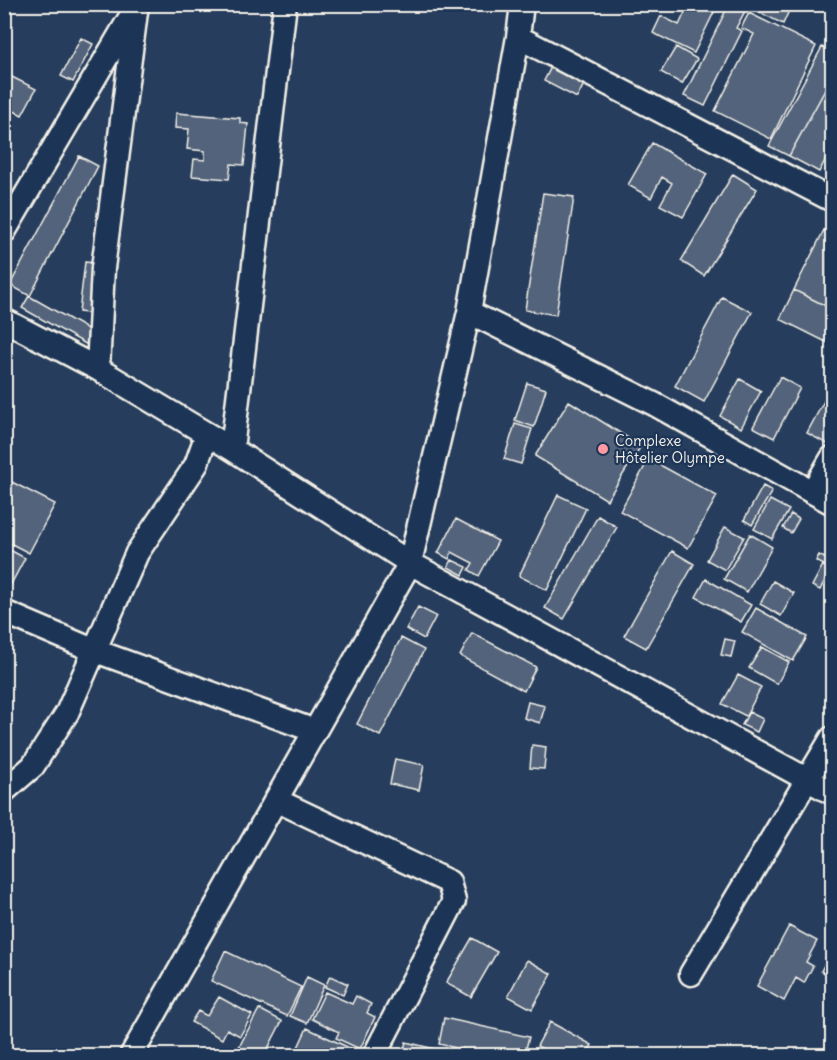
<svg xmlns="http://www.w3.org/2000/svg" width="837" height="1060" font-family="Delius,sans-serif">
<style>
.building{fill:#52647b;stroke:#f4f1e8;stroke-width:1.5}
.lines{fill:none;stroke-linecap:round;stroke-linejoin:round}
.minor-casing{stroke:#f4f1e8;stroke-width:27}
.minor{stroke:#1d3557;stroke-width:22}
.poi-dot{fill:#ff9aa2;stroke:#1d3557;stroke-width:2}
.labels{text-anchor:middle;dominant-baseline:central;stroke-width:4.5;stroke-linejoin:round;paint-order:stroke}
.poi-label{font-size:15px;fill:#f4f1e8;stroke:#1d3557;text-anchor:start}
</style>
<rect width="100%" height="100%" fill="#263d5d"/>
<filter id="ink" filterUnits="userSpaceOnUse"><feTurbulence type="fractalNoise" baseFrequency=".0167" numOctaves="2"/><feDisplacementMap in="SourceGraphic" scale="12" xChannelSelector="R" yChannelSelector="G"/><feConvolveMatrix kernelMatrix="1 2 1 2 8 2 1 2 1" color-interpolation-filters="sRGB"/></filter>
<g filter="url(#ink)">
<path class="building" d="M689 4H718L694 53 653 33 661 16 679 25Z
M729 4 745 11 736 28 742 31 705 106 684 96Z
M743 4H792L783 24Z
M749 13 816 46 771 139 715 111 754 34 741 28Z
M81 38 93 44 73 82 61 76Z
M676 47 697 59 682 84 661 72Z
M822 47 832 53V77L789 156 769 146Z
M551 67 584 84 577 98 544 81Z
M4 73 36 89 22 115 4 106Z
M832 77V147L819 172 789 156Z
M176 113 240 118V123L248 124 244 165 231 164 229 179 192 176 194 159 205 160V151L187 149 189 129 175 128Z
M652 143 707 174 683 217 660 205 672 183 662 177 651 198 628 185Z
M79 156 98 166 30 296 10 285Z
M733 174 757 189 704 276 681 261Z
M543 193 574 197 556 315 525 310Z
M824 230 832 234V309L794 290Z
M85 262 103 264 96 314 79 312Z
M794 290 832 309V345L780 319Z
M29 296 98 335 91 347 22 308Z
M722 297 752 312 704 402 675 386Z
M780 377 800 388 774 438 753 427Z
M740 379 761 391 741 428 720 416Z
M527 383 546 389 534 427 515 420Z
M832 386V434L827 444 807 433Z
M569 401 641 446 607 500 535 456Z
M515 424 532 429 521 464 504 459Z
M649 459 717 496 688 548 620 511Z
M4 478 55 504 29 553 4 540Z
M763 486 772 491 752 525 744 520Z
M558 495 586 508 547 590 519 576Z
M770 500 789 510 772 539 754 529Z
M791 514 799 519 791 533 783 528Z
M598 516 617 527 564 619 545 608Z
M456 519 498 541 479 576 469 570 473 563 452 552 449 559 438 553Z
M725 527 744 537 725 570 707 560Z
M750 534 772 547 747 592 724 579Z
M8 549 25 558 9 588 4 586V555Z
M672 551 694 564 646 648 624 636Z
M819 555 832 562V569L816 561Z
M452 560 467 567 463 575 448 567Z
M823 565 830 569 820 590 812 586Z
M706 579 751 605 741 622 696 597Z
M773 581 794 593 781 616 760 604Z
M418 607 436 616 424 639 406 629Z
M756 608 807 637 793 661 742 632Z
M472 633 536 667 524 691 460 656Z
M401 638 424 650 380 736 357 724Z
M725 639 735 641 731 657 721 655Z
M762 647 789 662 777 684 749 668Z
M738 675 761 687 746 716 722 704Z
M528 702 545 706 540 723 524 718Z
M749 712 763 719 757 732 742 725Z
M532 745 546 747 544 769 530 768Z
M395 759 424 765 419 790 390 784Z
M789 926 817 941 806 962 813 966 804 983 796 978 784 1001 757 986Z
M472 938 497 952 471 997 446 983Z
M832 950V977L821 971Z
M225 951 301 987 287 1016 211 981Z
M527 960 552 974 532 1009 508 996Z
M330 976 348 984 343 995 325 987Z
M307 977 324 985 307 1023 290 1016Z
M325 992 352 1004 356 996 371 1004 367 1013 375 1017 360 1049 336 1038 339 1032 312 1019Z
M219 997 252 1015 240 1036 227 1029 222 1039 191 1022 198 1011 207 1016Z
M259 1009 282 1021 264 1056H251L238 1049Z
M444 1018 529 1037 524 1056H490L439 1044Z
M550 1022 592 1045 586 1056H556L537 1046Z
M307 1028 360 1053 359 1056H294Z
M406 1042 451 1053 450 1056 403 1053Z"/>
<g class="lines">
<defs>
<path id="minor" d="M518 37 832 200
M4 232 131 16
M469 312 654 404 832 503
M4 320 98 369 232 449 410 563 832 793
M98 369 103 268 137 4
M232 449 285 4
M812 492 832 458
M4 612 93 650 315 731
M4 791 33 766 67 713 137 553 196 465 207 434
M276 800 449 882 454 901 374 1056
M691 974 832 738
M131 1056 410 563 469 312 518 37 522 4"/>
</defs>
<use href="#minor" class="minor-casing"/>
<use href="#minor" class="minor"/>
</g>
</g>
<circle class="poi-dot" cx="603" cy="449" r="6"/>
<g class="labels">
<g class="poi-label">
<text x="615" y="440">Complexe<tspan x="615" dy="17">Hôtelier Olympe</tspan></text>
</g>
</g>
<rect width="837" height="1060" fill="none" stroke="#1d3557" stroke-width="24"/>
<rect x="12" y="12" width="813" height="1036" fill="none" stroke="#f4f1e8" stroke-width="2" filter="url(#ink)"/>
</svg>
